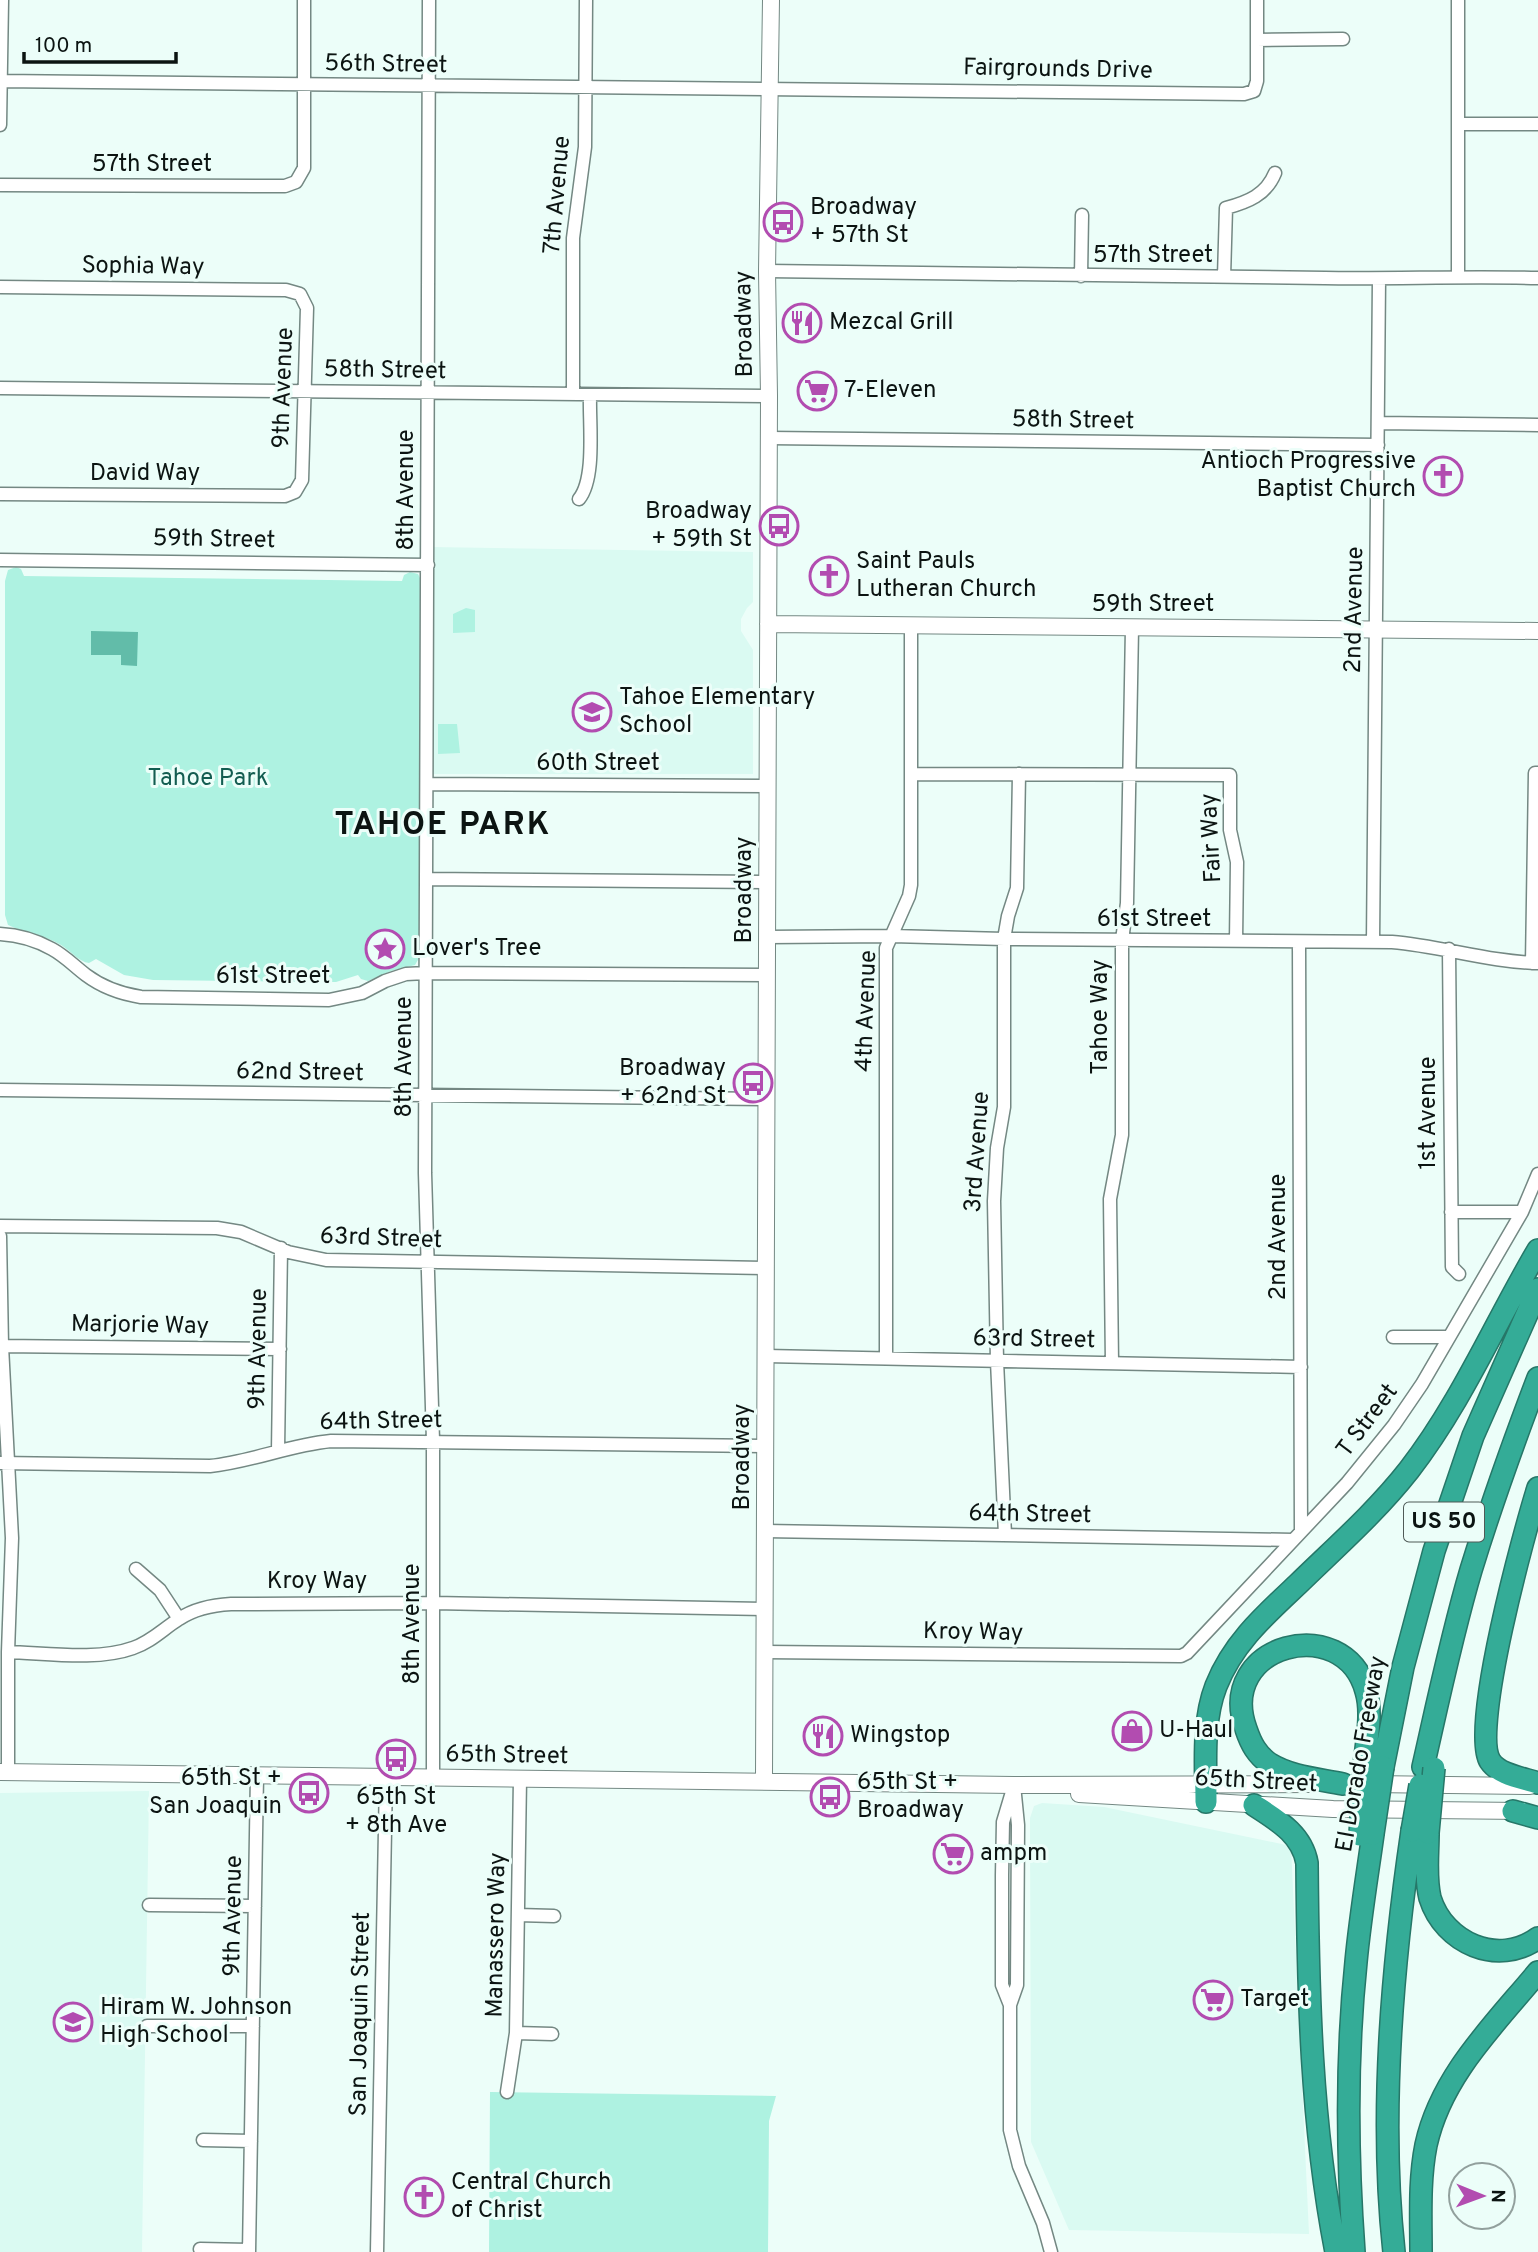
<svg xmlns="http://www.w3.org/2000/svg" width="1538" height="2252" font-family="Overpass,sans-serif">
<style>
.built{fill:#dafaf2}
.green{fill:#aef2e1}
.water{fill:#62bca9}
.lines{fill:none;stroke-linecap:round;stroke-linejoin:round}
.street-casing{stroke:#748883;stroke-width:15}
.secondary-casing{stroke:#748883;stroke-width:18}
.highway-casing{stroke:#267768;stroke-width:24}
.street{stroke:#fff;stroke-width:12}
.secondary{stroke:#fff;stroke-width:16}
.highway{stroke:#34ac97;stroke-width:21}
.highway-bridge-casing{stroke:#267768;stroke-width:24;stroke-linecap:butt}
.highway-bridge{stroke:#34ac97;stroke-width:21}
.labels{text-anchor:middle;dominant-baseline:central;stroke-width:6;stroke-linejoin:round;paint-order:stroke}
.shield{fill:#ecfef9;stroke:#4f5a57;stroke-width:2}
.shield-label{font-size:23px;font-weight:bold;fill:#0c1412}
.street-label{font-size:24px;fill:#0c1412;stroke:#ecfef9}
.poi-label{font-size:24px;fill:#0c1412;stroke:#ecfef9;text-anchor:start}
.park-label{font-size:24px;fill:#135d51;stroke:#ecfef9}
.district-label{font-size:32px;font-weight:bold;letter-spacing:2px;fill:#0c1412;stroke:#ecfef9}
</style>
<rect width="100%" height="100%" fill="#ecfef9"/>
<path class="built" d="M431 547 753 552V602L747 608 741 619V631L753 650V774H431Z
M149 1791 142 2252H0V1793Z
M1042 1803 1104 1807 1291 1846 1309 2234 1069 2230 1031 2142 1030 1818 1034 1806Z"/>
<path class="green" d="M16 567 21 569 24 576 402 581 404 575 410 572 418 574 421 580 419 958 415 965 391 971 368 981 361 979 358 975 336 982H326L153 980 124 975 96 959 89 963C79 962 71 951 61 945 44 935 25 933 8 925L5 915V581L8 570Z
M466 608 475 610V632L453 633V614Z
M438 724H457L460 753 438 754Z
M490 2092 776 2096 769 2121 768 2252H489Z"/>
<path class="water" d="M91 631 138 632 137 666 121 665V655H91Z"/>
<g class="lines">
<defs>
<path id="street" d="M429 0 425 1173 433 1441V1778
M1257 40 1343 39
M0 81 1244 94 1254 91 1257 81V0
M1458 124H1538
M0 125 2 0
M0 185 285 186 296 182 304 168V0
M767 271C953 274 1139 277 1325 278 1396 279 1467 276 1538 278
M1081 276 1082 215
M1458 276V0
M1224 277 1226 208C1248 202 1266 195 1275 173
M0 287 286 290 300 294 307 308 302 480 295 492 285 496 0 494
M0 388 769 396
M573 393V238L585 147 586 0
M1378 423 1538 425
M769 438 1378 445
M579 499C596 478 589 423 590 395
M0 560 428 565
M911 774 1230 775V830L1237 862 1236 941
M428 784 768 786
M427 879 767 882
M0 934C18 935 36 940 52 949 65 956 74 966 86 975 102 987 122 994 141 997L329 1000 362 993 385 981 406 974 426 973 767 975
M767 937 892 936 1004 939 1392 942C1441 946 1489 962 1538 963
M1299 942 1301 1531
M1373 942 1379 279
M1449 949 1452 1267 1459 1274
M1532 963 1535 773H1538
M0 1090 767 1099
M1451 1212H1522
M0 1226 217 1228 241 1232 288 1252 326 1260 766 1268
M0 1236 2 1346 12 1538 8 1652V1772
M1393 1337H1449
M0 1346 280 1349
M766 1356 1301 1367
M886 1358V948L909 896 911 885V627
M1112 1363 1110 1199 1122 1135V940L1127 903 1132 628
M278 1451 281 1248
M0 1463 210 1466C251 1462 289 1445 331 1441L766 1446
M765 1531 1293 1540
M1005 1535 997 1361 994 1201 997 1148 1004 1107V939L1008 916 1017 888 1019 774
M136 1569 160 1590 179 1619
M8 1652C46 1653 97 1661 133 1648 151 1642 163 1629 179 1619 194 1609 212 1605 231 1604L434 1603 765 1609
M765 1652 1181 1656 1187 1653 1347 1483 1394 1425 1422 1384 1522 1212 1538 1174
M1014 1785 1018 1825 1017 1985 1010 2005V2130L1019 2166 1043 2223 1051 2252
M149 1905 255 1906
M518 1915 554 1916
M1010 2005 1002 1985V1875L1003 1822 1012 1792
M147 2026H253
M516 2033 552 2034
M507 2092 516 2033 520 1779
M203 2140 251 2141
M200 2249 249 2250
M249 2252 257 1775
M377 2252 386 1777"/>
<path id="secondary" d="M768 624 1538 631
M0 1772 1014 1785 1310 1784
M764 1781 769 396 767 271 771 0
M1371 1784 1530 1786
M1079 1794 1333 1809 1522 1811"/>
<path id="highway" d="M1538 1488C1525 1529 1470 1729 1490 1761 1499 1775 1523 1778 1538 1783
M1383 1767 1403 1667 1434 1551 1473 1436 1538 1289
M1423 1767C1438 1701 1452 1634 1471 1570 1491 1505 1514 1441 1538 1378
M1343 1784C1319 1779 1291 1777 1270 1764 1257 1755 1251 1744 1246 1729 1215 1644 1344 1611 1366 1691 1373 1714 1366 1743 1364 1766
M1206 1802C1206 1765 1202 1722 1216 1686 1233 1643 1265 1615 1298 1584 1336 1547 1376 1512 1409 1470 1461 1403 1495 1323 1538 1250
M1254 1805C1277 1820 1302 1834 1307 1863 1308 1993 1311 2124 1336 2252
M1513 1811 1538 1818
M1428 1833C1428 1854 1425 1877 1430 1898 1444 1943 1498 1967 1538 1938
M1354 2252C1347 2156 1346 2058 1356 1962 1360 1919 1367 1877 1373 1834
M1394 2252C1379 2115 1392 1967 1412 1831
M1421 2252C1421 2217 1419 2180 1426 2145 1441 2076 1494 2025 1538 1972"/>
</defs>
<use href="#street" class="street-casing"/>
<use href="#secondary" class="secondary-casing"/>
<use href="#highway" class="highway-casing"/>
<use href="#street" class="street"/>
<use href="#secondary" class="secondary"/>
<use href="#highway" class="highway"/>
<defs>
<path id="highway-bridge" d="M1412 1831 1420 1785
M1428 1833 1434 1768
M1373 1834 1383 1767
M1360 1835 1364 1766"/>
</defs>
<use href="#highway-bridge" class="highway-bridge-casing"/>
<use href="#highway-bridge" class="highway-bridge"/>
</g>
<defs>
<symbol id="bus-ring" viewBox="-11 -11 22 22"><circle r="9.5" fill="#ecfef9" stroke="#b24cb0" stroke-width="1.5"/><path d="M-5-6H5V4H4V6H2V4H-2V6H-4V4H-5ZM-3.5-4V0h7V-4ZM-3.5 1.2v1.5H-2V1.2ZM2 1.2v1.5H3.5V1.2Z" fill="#b24cb0"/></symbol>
<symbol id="restaurant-ring" viewBox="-11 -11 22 22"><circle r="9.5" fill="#ecfef9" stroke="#b24cb0" stroke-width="1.5"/><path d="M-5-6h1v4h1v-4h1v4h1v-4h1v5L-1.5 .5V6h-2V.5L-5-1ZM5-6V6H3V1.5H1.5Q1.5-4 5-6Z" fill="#b24cb0"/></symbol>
<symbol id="supermarket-ring" viewBox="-11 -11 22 22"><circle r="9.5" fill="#ecfef9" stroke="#b24cb0" stroke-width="1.5"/><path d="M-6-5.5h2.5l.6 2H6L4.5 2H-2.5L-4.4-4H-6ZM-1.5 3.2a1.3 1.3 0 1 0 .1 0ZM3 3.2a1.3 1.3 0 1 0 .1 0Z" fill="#b24cb0"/></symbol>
<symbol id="church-ring" viewBox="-11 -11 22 22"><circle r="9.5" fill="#ecfef9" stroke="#b24cb0" stroke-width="1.5"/><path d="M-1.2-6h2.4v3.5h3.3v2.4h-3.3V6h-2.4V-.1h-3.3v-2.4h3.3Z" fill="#b24cb0"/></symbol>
<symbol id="school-ring" viewBox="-11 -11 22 22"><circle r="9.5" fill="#ecfef9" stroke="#b24cb0" stroke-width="1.5"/><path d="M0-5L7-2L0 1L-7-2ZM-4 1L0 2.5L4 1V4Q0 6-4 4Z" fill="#b24cb0"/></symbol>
<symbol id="sight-ring" viewBox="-11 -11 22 22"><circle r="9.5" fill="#ecfef9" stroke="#b24cb0" stroke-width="1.5"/><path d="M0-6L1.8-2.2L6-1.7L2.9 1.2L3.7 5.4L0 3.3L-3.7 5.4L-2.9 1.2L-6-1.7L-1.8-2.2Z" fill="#b24cb0"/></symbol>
<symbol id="shop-ring" viewBox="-11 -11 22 22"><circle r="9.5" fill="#ecfef9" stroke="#b24cb0" stroke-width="1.5"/><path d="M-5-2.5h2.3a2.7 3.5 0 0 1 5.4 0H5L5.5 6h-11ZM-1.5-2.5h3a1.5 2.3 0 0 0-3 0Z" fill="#b24cb0"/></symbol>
</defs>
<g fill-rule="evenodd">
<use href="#bus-ring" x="761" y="200" width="44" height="44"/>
<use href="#restaurant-ring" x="780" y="301" width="44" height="44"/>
<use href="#supermarket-ring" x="795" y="369" width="44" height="44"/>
<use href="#church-ring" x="1421" y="454" width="44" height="44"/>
<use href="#bus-ring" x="757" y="504" width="44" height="44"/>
<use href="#church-ring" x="807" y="554" width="44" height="44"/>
<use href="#school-ring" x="570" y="690" width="44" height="44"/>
<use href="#sight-ring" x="363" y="927" width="44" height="44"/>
<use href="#bus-ring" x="731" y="1061" width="44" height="44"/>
<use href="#shop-ring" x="1110" y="1709" width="44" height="44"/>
<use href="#restaurant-ring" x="801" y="1714" width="44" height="44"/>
<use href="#bus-ring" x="374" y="1737" width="44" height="44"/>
<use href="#bus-ring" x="287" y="1771" width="44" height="44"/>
<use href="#bus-ring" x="808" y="1775" width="44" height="44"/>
<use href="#supermarket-ring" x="931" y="1832" width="44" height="44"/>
<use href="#supermarket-ring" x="1191" y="1978" width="44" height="44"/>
<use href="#school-ring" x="51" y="2000" width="44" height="44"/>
<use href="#church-ring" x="402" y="2175" width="44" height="44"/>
</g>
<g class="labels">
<rect class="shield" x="1404" y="1502.5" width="80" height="39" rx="5"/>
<g class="shield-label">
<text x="1444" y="1522">US 50</text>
</g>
<g class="street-label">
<text transform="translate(386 65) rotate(1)">56th Street</text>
<text transform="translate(1058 70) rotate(1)">Fairgrounds Drive</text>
<text x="152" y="165">57th Street</text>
<text transform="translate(558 195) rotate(-85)">7th Avenue</text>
<text x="1153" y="256">57th Street</text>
<text transform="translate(143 267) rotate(1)">Sophia Way</text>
<text transform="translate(745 324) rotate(-91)">Broadway</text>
<text transform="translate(385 371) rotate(1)">58th Street</text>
<text transform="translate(284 388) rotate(-88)">9th Avenue</text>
<text transform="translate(1073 421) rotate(1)">58th Street</text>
<text x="145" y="474">David Way</text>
<text transform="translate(407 490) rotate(-90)">8th Avenue</text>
<text transform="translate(214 540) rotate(1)">59th Street</text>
<text x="1153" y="605">59th Street</text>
<text transform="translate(1355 610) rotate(-89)">2nd Avenue</text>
<text x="598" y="764">60th Street</text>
<text transform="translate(1212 838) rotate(-93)">Fair Way</text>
<text transform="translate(745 890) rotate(-90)">Broadway</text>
<text x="1154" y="920">61st Street</text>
<text x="273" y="977">61st Street</text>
<text transform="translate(867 1011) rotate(-88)">4th Avenue</text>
<text transform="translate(1101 1017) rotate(-90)">Tahoe Way</text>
<text transform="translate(405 1057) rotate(-90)">8th Avenue</text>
<text transform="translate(300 1073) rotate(1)">62nd Street</text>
<text transform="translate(1429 1113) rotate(-90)">1st Avenue</text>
<text transform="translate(978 1152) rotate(-86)">3rd Avenue</text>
<text transform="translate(1279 1237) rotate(-90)">2nd Avenue</text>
<text transform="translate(381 1239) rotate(2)">63rd Street</text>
<text transform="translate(140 1326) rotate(1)">Marjorie Way</text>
<text transform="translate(1034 1340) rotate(1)">63rd Street</text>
<text transform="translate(259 1349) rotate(-89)">9th Avenue</text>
<text transform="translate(1368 1421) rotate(-53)">T Street</text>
<text transform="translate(381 1422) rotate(-1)">64th Street</text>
<text transform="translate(743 1457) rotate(-90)">Broadway</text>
<text transform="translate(1030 1515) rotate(1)">64th Street</text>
<text x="317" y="1582">Kroy Way</text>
<text transform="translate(413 1624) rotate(-90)">8th Avenue</text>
<text transform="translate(973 1633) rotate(1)">Kroy Way</text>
<text transform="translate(1362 1754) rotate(-80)">El Dorado Freeway</text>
<text transform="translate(507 1756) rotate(1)">65th Street</text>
<text transform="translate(1256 1782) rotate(3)">65th Street</text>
<text transform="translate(234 1916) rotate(-89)">9th Avenue</text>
<text transform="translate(497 1935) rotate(-89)">Manassero Way</text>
<text transform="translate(361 2014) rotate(-89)">San Joaquin Street</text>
</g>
<g class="poi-label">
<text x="810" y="208">Broadway<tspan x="810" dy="28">+ 57th St</tspan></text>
<text x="829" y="323">Mezcal Grill</text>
<text x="844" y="391">7-Eleven</text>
<text x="1416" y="462" text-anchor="end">Antioch Progressive<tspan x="1416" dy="28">Baptist Church</tspan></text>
<text x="752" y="512" text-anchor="end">Broadway<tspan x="752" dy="28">+ 59th St</tspan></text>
<text x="856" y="562">Saint Pauls<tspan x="856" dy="28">Lutheran Church</tspan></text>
<text x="619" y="698">Tahoe Elementary<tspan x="619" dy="28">School</tspan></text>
<text x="412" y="949">Lover's Tree</text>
<text x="726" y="1069" text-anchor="end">Broadway<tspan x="726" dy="28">+ 62nd St</tspan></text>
<text x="1159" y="1731">U-Haul</text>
<text x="850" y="1736">Wingstop</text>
<text x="282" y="1779" text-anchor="end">65th St +<tspan x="282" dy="28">San Joaquin</tspan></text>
<text x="857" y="1783">65th St +<tspan x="857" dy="28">Broadway</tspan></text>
<text x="396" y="1798" text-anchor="middle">65th St<tspan x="396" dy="28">+ 8th Ave</tspan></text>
<text x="980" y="1854">ampm</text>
<text x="1240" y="2000">Target</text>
<text x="100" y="2008">Hiram W. Johnson<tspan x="100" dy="28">High School</tspan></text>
<text x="451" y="2183">Central Church<tspan x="451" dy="28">of Christ</tspan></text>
</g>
<g class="park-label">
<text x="208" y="779">Tahoe Park</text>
</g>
<g class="district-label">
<text x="443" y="826">TAHOE PARK</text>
</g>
</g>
<g transform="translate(1482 2196) rotate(91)"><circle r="33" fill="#ecfef9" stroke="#92a09d" stroke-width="2"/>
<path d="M0-5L12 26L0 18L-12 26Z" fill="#b24cb0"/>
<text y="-10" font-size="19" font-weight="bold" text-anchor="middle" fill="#0c1412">N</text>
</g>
<path d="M24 52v10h152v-10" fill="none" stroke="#0c1412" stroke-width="3.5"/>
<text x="35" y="52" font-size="21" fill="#0c1412" stroke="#ecfef9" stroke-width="5" paint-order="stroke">100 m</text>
</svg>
